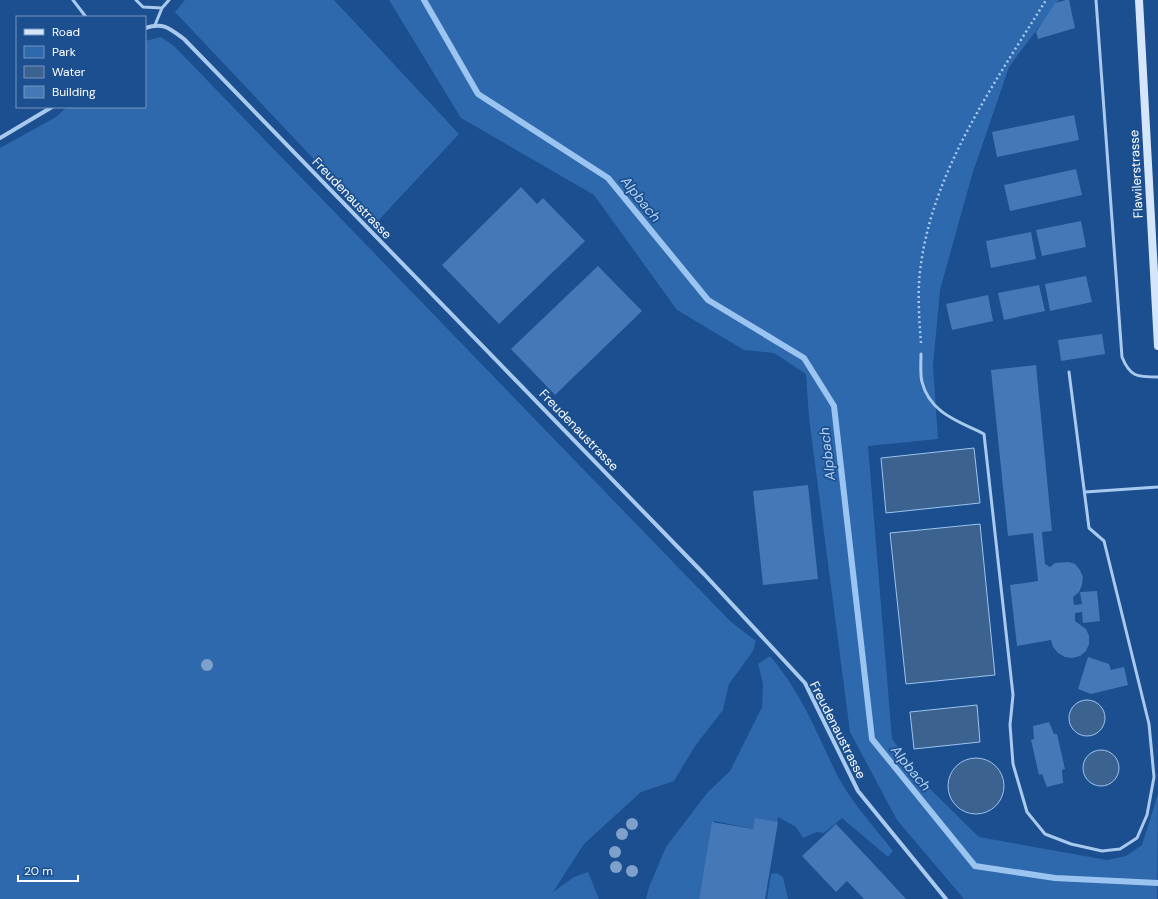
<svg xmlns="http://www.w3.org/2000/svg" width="1158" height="899" font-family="'DM Sans',sans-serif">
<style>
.green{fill:#2e69ad}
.water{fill:#3c6290;stroke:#9cc4f0}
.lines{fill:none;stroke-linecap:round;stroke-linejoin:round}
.stream{stroke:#9cc4f0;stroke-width:6}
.building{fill:#4478b7}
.path{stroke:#a9c9ee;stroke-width:2.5;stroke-dasharray:2 3;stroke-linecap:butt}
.lane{stroke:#a9c9ee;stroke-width:3}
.street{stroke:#a9c9ee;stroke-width:4}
.secondary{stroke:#d6e6fa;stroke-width:8}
.tree{fill:#7ea0ca}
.labels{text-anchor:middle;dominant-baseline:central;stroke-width:3.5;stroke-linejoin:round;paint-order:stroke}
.street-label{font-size:13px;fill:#fff;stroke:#1b4f8f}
.water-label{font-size:14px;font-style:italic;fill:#b5d3f5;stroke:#1b4f8f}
</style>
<rect width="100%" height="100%" fill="#1b4f8f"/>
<path class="green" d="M185 0H334L459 134 375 224 175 12Z
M389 0H1059L1009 67 972 175 940 290 933 366 938 439 868 446 892 739 931 790 979 837 1107 860 1126 856 1142 845 1158 794 1157 899H964L897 820 850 732 809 418 806 374 774 353 744 350 677 310 594 195 461 118Z
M161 37 174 46 731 622 756 641 753 651 729 684 723 710 695 746 674 781 641 792 584 844 553 892 574 877 588 872 599 899H0V148L56 117 67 107H145V41Z
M770 656C801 692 817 733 837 775 851 802 875 828 893 851L888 857 842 818 824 833 817 832 803 838 796 827 778 817 777 823 754 829 714 821 699 899H646L649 887 666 847 707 793 730 771 762 707 763 684 758 664Z
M777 873 783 877 788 899H767L771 874Z"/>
<path class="water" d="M974 448 980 503 886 513 881 458Z
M980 524 995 675 906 684 890 533Z
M1069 718a18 18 0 1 1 36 0a18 18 0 1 1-36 0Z
M977 705 980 742 914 749 910 712Z
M1083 768a18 18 0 1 1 36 0a18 18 0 1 1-36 0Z
M948 786a28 28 0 1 1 56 0a28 28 0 1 1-56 0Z"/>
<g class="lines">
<path class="stream" d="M424 0 478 94 608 178 708 300 804 358 834 406 872 739 975 866 1055 878 1158 883"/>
</g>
<path class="building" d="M1066 0H1069L1075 28 1038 39 1036 32 1055 3Z
M1074 115 1079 140 997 157 992 132Z
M1076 169 1082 195 1010 211 1004 185Z
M521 187 537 204 543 198 585 241 499 324 442 265Z
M1081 221 1086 247 1042 256 1036 230Z
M1031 232 1036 259 991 268 986 241Z
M598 266 642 311 555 395 511 349Z
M1086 276 1092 302 1050 311 1045 284Z
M1039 285 1045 311 1004 320 998 293Z
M988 295 993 321 952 330 946 304Z
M1102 334 1105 354 1061 361 1058 340Z
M1036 365 1052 531 1042 532 1045 564 1050 567 1055 563 1069 562 1075 564 1080 570 1083 577 1082 585 1079 592 1073 597 1074 605 1082 604 1080 592 1097 591 1100 621 1083 623 1082 612 1075 613V621L1086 629 1089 636V644L1086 651 1080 656 1072 658 1065 657 1058 653 1053 647 1051 640 1017 646 1010 585 1038 581 1033 533 1008 536 991 370Z
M808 485 818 579 763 585 753 491Z
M1088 657 1109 664 1111 670 1124 667 1128 685 1091 694 1078 689Z
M1049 722 1054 734H1057L1065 769 1062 770 1063 783 1047 787 1042 774 1039 775 1031 740 1034 739 1033 726Z
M755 818 778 822 765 899H699L712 822 753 829Z
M836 824 870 860 906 899H864L847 881 836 892 802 856Z"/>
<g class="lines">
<path class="path" d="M921 343C919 320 917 287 921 264 934 168 996 81 1046 0"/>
<path class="lane" d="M73 0 86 17
M136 0 143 7 162 8
M1096 0 1122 357C1130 377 1137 377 1158 377
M155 25 162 8 169 0
M921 354C921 362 920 374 922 382 930 413 958 421 984 434L1013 695 1010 725 1013 764 1027 812 1045 834 1071 844 1102 851 1120 849 1137 838 1147 815 1154 777 1149 724 1104 541 1089 528 1069 372
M1085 492 1158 487"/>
<path class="street" d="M145 28C164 22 169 28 184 39L704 574 805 683 858 791 946 899
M0 138 52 107"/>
<path class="secondary" d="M1139 0 1158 346"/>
</g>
<g class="tree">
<circle cx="207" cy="665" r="6"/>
<circle cx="632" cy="824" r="6"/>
<circle cx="622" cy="834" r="6"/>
<circle cx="615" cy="852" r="6"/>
<circle cx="616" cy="867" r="6"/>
<circle cx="632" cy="871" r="6"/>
</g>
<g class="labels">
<g class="street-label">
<text transform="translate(1136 174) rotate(-93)">Flawilerstrasse</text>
<text transform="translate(352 198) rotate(46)">Freudenaustrasse</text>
<text transform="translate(579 430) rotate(46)">Freudenaustrasse</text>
<text transform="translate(838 730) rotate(63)">Freudenaustrasse</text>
</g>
<g class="water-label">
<text transform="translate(641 199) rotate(51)">Alpbach</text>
<text transform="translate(827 454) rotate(-97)">Alpbach</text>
<text transform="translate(911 768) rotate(51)">Alpbach</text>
</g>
</g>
<rect x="16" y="16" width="130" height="92" fill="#1b4f8f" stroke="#7695bc"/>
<rect x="24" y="29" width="20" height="6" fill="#d6e6fa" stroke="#7695bc"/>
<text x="52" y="36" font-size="12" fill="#ffffff">Road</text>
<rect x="24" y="46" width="20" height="12" fill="#2e69ad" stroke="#7695bc"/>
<text x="52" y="56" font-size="12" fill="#ffffff">Park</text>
<rect x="24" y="66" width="20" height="12" fill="#3c6290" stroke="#7695bc"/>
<text x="52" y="76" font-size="12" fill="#ffffff">Water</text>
<rect x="24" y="86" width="20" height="12" fill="#4478b7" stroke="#7695bc"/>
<text x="52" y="96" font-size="12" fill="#ffffff">Building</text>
<path d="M18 875v6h60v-6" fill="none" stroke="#ffffff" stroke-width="2"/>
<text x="24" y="875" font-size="12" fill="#ffffff" stroke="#1b4f8f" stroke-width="3" paint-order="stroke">20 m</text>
</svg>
